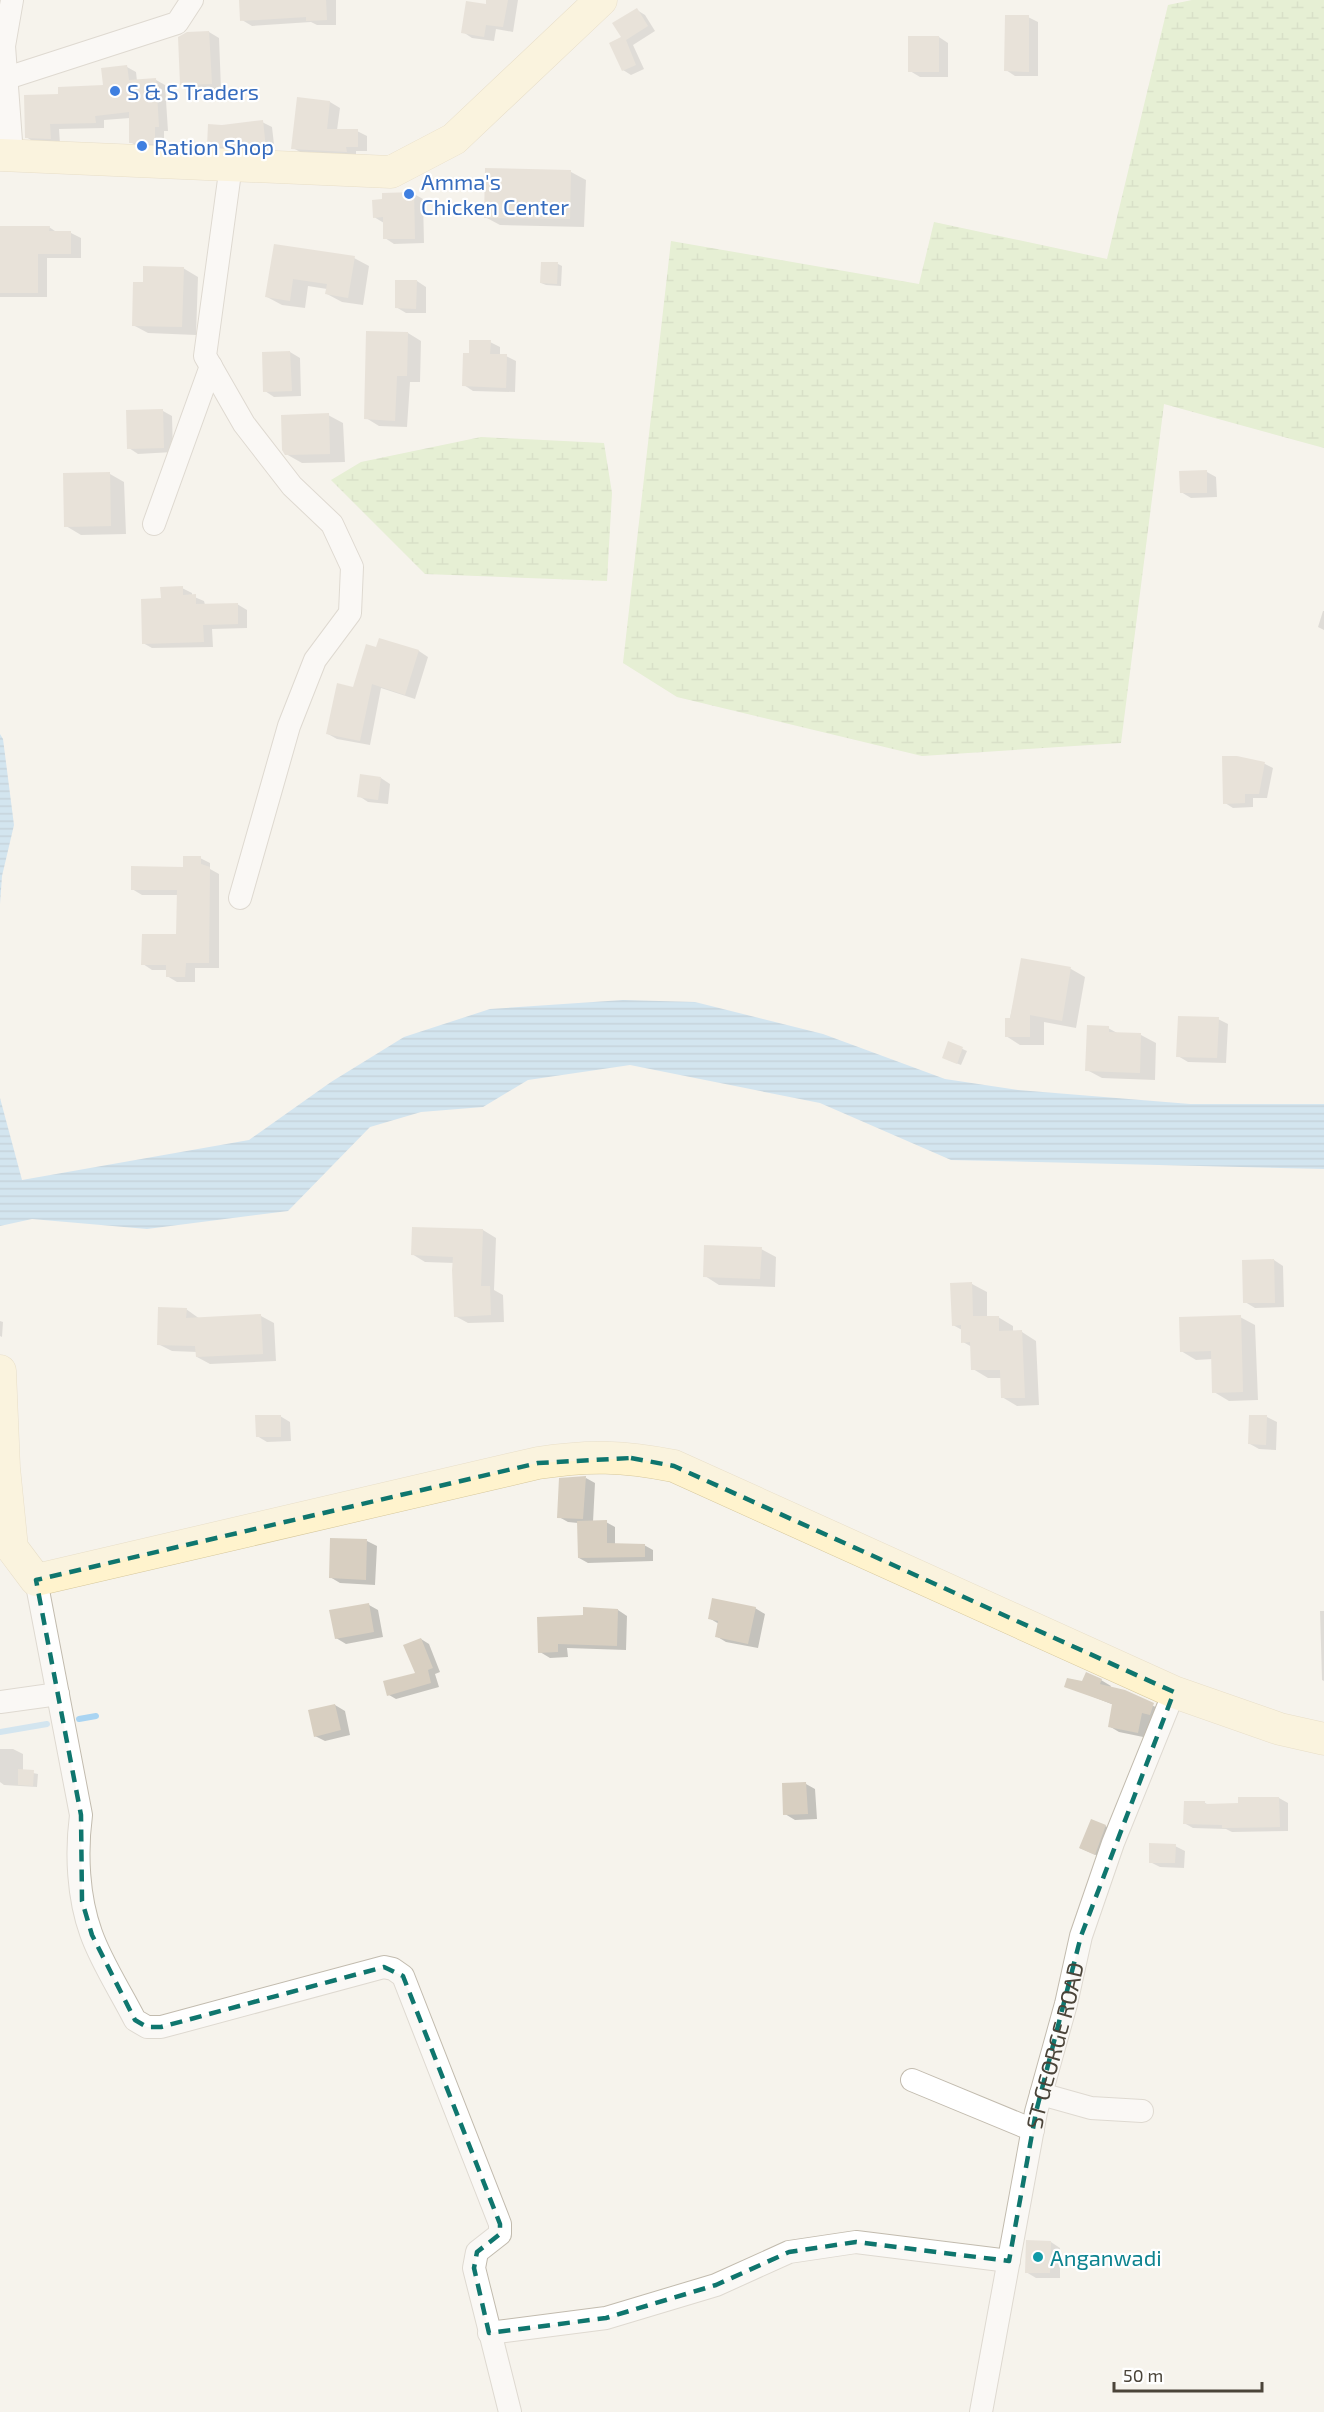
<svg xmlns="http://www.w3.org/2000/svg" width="1324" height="2412" font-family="'Exo 2',sans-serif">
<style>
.wetland{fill:url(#wetland-marsh)}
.water{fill:url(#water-rules)}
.shadow{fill:#0003}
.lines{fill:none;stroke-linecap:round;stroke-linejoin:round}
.stream{stroke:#a9d4f2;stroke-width:6}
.building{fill:#d8cfc1}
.street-casing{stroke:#c2bbae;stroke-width:24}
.secondary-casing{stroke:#d6c79b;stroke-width:33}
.street{stroke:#fff;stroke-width:22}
.secondary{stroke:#fff3cd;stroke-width:32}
.marked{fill:none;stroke:#0f766e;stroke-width:4.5;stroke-dasharray:12 8;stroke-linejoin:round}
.shop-dot{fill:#3f7fe0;stroke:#fff;stroke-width:2}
.culture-dot{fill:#0f9aa8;stroke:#fff;stroke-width:2}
.labels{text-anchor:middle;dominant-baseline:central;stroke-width:4.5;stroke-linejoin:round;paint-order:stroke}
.shop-label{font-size:22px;fill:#366cbe;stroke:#fff;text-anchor:start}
.street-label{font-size:22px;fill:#4b4439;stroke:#fff}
.culture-label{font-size:22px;fill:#0d838f;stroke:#fff;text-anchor:start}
</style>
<defs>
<pattern id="wetland-marsh" width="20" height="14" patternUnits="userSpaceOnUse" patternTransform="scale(1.5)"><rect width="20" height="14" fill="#d2eab5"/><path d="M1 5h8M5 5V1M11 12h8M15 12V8" fill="none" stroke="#b6ca9c"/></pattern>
<pattern id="water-rules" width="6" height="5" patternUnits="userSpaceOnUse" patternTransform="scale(1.5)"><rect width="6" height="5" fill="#a9d4f2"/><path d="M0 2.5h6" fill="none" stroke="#8caec5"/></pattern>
</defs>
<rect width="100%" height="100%" fill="#f6f3ec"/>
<path class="wetland" d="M1192 0H1324V448L1164 404 1121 743 922 756 677 697 623 663 671 241 919 284 934 222 1107 259 1168 5Z
M481 437 604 443 612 493 607 581 425 574 331 480 361 462Z"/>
<path class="water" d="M0 734 3 739 14 825 2 876 0 904Z
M623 1000 695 1002 823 1034 945 1079 1018 1090 1190 1104H1324V1169L951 1160 820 1103 630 1065 528 1080 483 1107 421 1112 370 1127 288 1211 147 1229 32 1219 0 1226V1098L22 1180 249 1140 331 1082 404 1037 490 1009Z"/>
<path class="shadow" d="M241 0H336V25H317L311 22 252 26 242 20Z
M488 0H518L513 32 496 29 494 41 472 38 463 32 487 5Z
M637 10 645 15 655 31 633 45 644 69 631 75 623 70V38Z
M1028 17 1038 22V76H1015L1006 70Z
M209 32 219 38 221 89 191 90 181 84Z
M939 37 948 43V77H920L910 71Z
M127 67 136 72 137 81 156 80 165 85 168 131H164V148L140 147 130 142V118L104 120V128L59 129 60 144 36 143 26 137 59 95 104 87Z
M298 99 330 102 340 108 337 130 357 131 367 136V151H356V157L302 153 293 148Z
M262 122 272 127 275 153 218 151 209 145 222 126Z
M571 172 586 180 584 227 500 225 485 217Z
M414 194 423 199 424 243 394 244 385 238 384 223 374 217 384 201V195Z
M0 227H49L58 233H71L81 238V258H47V297H0Z
M275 245 354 258 369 266 363 305 342 302 327 294V289L308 286 305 308 282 305 267 297Z
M542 263 558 264 562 266 561 286 546 285 541 283Z
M183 268 198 277 196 335 148 333 133 325 144 284Z
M417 281 426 287V313H406L396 307Z
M408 333 421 341 420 382H410L407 427 379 426 366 418Z
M490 342 500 347V356H506L516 361 515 392 473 391 464 385 471 355Z
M290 352 300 358 301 396 274 397 265 391 263 353Z
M163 411 172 416 173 452 138 454 129 448Z
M328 415 343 423 345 462 302 463 286 454Z
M1207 472 1216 477 1217 497 1191 498 1181 492Z
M110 474 124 482 126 534 81 535 66 526Z
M182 588 192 593V596L204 601 205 605 237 604 247 610V628L212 629 213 647 152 648 143 643 162 600Z
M1323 611H1324V630L1318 627Z
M380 639 419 651 428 657 415 699 381 688 370 745 337 739 328 734 377 649Z
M1237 758 1265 764 1273 768 1267 798H1253V807L1233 808 1225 803Z
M381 778 390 784 388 804 368 802 359 796Z
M200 858 210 863V869L219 874V968H195V982H177L167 976V970H152L143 964 178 936V895H142L132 889 184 868Z
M1023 960 1071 969 1085 977 1076 1028 1044 1022V1045H1020L1006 1036Z
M1218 1019 1228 1024 1226 1063 1188 1062 1178 1056Z
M1108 1028 1119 1034 1141 1035 1156 1043 1155 1080 1102 1078 1087 1070Z
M949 1043 967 1051 961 1065 948 1060Z
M483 1230 496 1238 494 1290 503 1295 504 1322 468 1323 455 1316 454 1263 425 1262 412 1254Z
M761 1249 776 1257 775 1287 719 1285 705 1276Z
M1274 1260 1283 1266 1284 1307 1255 1308 1245 1302Z
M972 1284 987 1292V1317H998L1013 1326V1332H1022L1036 1341 1039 1405 1017 1406 1002 1397V1378H988L973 1369 972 1347 963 1342 962 1330 953 1325Z
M186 1309 200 1319 261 1316 274 1323 276 1361 210 1364 197 1357V1352L172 1351 158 1344Z
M1240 1317 1255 1325 1258 1400 1229 1401 1214 1392 1213 1359 1196 1360 1181 1351Z
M0 1321 3 1322 2 1337 0 1336Z
M280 1416 290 1422 291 1441 267 1442 257 1436Z
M1267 1417 1277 1422 1276 1450 1259 1449 1250 1444Z
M586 1478 595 1483 593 1522H606L615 1527V1545H644L653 1550V1561L588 1563 579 1558 578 1523 568 1522 559 1517Z
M367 1541 377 1546 375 1585 340 1583 330 1577Z
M369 1605 378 1610 383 1637 346 1644 336 1638Z
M755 1608 765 1614 758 1648 726 1642 716 1636 719 1624 709 1618Z
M618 1610 627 1616 626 1650 567 1648 568 1657 550 1658 540 1652Z
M1320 1611H1324V1681L1322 1680Z
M421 1639 429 1644 440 1672 435 1674 439 1687 396 1699 389 1695 417 1674Z
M1101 1680 1111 1686 1110 1688 1163 1710 1148 1738 1119 1732 1109 1726 1114 1705 1066 1686Z
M335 1705 345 1711 350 1735 325 1741 315 1736Z
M0 1749H13L23 1754V1771L38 1774 37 1787 4 1785 0 1782Z
M806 1784 815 1789 817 1819 795 1820 785 1814Z
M1279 1798 1288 1803V1831L1232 1832 1226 1829 1193 1828 1184 1823 1205 1803 1209 1805H1240V1799Z
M1105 1826 1115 1831 1105 1859 1080 1848Z
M1175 1846 1185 1851 1184 1868 1160 1867 1150 1862Z
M1051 2242 1060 2248V2278H1036L1026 2272Z"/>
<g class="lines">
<path class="stream" d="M79 1719 96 1716
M0 1732 47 1724"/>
</g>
<path class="building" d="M239 0H326L327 20 306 21V17L240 21Z
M486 0H508L503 27 486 25 484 37 461 33 466 1 486 4Z
M637 8 648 26 626 40 636 65 622 71 609 43 621 37 612 23Z
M1005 15H1029V72L1004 71Z
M209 31 212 84 180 85 178 37 187 32Z
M908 36H939V72H908Z
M127 65 129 80 156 78 159 127H155V144L129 143V112L95 116 96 123 50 124 51 139 25 138 24 95 58 94V87L103 85 101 68Z
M297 97 330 101 327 129H358V147H346L347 152 291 149Z
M263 120 266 149 207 146 208 124 222 125Z
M485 168 571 170 570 219 484 218Z
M414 192 415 239H383V217L373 218 372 200 382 199V193Z
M0 226H50L49 231H71V254H38V293H0Z
M274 244 355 256 348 298 325 294 327 284 293 279 290 301 265 297Z
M541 262H558L557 284 540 283Z
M143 266 184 267 182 327 132 326 133 282H143Z
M395 280H417L416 309 395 308Z
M366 331 408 332 407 376H397L395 421 364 419Z
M469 340H491L490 354H507L506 388 462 386 463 353H469Z
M290 351 292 391 263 392 262 352Z
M163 409 164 448 127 449 126 410Z
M329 413 330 454 285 455 282 450 281 415Z
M1207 470V493H1180L1179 471Z
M110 472 111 526 64 527 63 473Z
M183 586V595L196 594V604L238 603V624L203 625 204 642 142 644 141 599 161 598 160 587Z
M379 638 419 650 405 695 372 684 360 741 326 734 337 683 353 687 366 644 376 647Z
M1222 756H1237L1265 762 1259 794H1245V803L1223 804Z
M360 774 381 777 378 800 357 797Z
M183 856H201V864L210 867 209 963H186L185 977H166V965H141L142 934H176L177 890H131V866L183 867Z
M1021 958 1071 967 1062 1021 1030 1015V1037H1005V1018H1010Z
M1178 1016 1219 1017 1217 1058 1176 1057Z
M1087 1025 1109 1026V1032L1141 1033 1140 1073 1085 1071Z
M948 1041 963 1047 957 1064 942 1058Z
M412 1227 483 1229 481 1286H490L491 1315 454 1317 452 1270 453 1257 411 1255Z
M704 1245 762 1247 760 1279 703 1277Z
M1274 1259 1275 1303H1243L1242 1260Z
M972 1282 973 1316H999V1331L1022 1330 1025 1398H1001L1000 1370H971L970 1342 961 1343V1325L952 1326 950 1283Z
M158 1307 187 1308 186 1318 261 1314 263 1354 196 1357 195 1346 157 1345Z
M1241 1315 1243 1392 1212 1393 1211 1351 1180 1352 1179 1317Z
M255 1415H281V1437H256Z
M1249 1415H1267L1266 1445 1248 1444Z
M586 1476 583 1519 557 1518 559 1478Z
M607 1520V1543L645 1544V1557L578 1558 577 1521Z
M330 1538 367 1539 366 1580 329 1578Z
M712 1598 756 1607 748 1644 715 1637 718 1621 708 1619Z
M369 1603 374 1632 335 1639 329 1610Z
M583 1607 618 1609 617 1646 558 1644V1652L538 1653 537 1617 583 1615Z
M421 1638 433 1668 428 1670 431 1683 387 1696 383 1681 415 1673 403 1645Z
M1086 1672 1102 1679 1100 1684 1125 1690 1154 1703 1150 1715 1142 1713 1138 1733 1108 1727 1112 1704 1064 1687 1067 1678 1082 1681Z
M335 1704 341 1730 314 1737 308 1710Z
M18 1769 34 1770 33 1786 18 1785Z
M806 1782 808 1814 783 1815 782 1783Z
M1238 1797H1279L1280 1827 1222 1828V1825L1183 1824 1184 1801H1205V1804L1238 1803Z
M1091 1819 1106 1825 1095 1855 1079 1848Z
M1149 1843 1176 1844 1175 1863H1149Z
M1026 2240 1051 2241 1050 2273H1025Z"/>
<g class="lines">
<defs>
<g id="street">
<path d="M7 78 177 23 192 0"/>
<path d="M12 155 4 46 12 0"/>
<path d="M231 165 205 356 244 424 292 486 332 524 352 567 350 613 315 660 289 726 240 898"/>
<path d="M154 524 211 366"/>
<path d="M36 1580 81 1815C76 1853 78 1897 91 1933 101 1962 121 1992 135 2020L147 2027H161L384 1967 393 1969 403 1976 500 2224V2234L477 2252 474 2268 510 2412"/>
<path d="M0 1702 58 1694"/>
<path d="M912 2080 1033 2130"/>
<path d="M1041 2094 1091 2108 1142 2111"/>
<path d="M489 2333 606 2318 716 2285 789 2252 856 2242 1009 2261"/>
<path id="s1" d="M981 2412 1036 2112 1066 2004 1081 1936 1113 1843 1174 1692"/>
</g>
<path id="secondary" d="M0 155 391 172 454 139 601 0
M0 1371 4 1468 12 1548 36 1580 538 1463C589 1455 623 1456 674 1466L1174 1692 1280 1729 1324 1739"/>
</defs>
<use href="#street" class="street-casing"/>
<use href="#secondary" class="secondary-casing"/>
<use href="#street" class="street"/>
<use href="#secondary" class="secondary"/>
</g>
<path d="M0 0H1324V2412H0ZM631 1458 674 1466 1174 1692 1081 1936 1036 2112 1009 2261 856 2242 789 2252 716 2285 606 2318 489 2333 474 2268 477 2252 500 2234V2224L403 1976 384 1967 161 2027H147L135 2020 92 1935 82 1901 81 1815 36 1580 538 1463Z" fill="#f6f3ec" fill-opacity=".55" fill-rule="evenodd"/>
<path class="marked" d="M631 1458 674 1466 1174 1692 1081 1936 1036 2112 1009 2261 856 2242 789 2252 716 2285 606 2318 489 2333 474 2268 477 2252 500 2234V2224L403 1976 384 1967 161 2027H147L135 2020 92 1935 82 1901 81 1815 36 1580 538 1463Z"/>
<g class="shop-dot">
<circle cx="115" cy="91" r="6"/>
<circle cx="142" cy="146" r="6"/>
<circle cx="409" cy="194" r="6"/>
</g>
<circle class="culture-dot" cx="1038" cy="2257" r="6"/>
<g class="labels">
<g class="shop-label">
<text x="127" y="91">S &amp; S Traders</text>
<text x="154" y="146">Ration Shop</text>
<text x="421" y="181">Amma's<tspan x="421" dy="25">Chicken Center</tspan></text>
</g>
<g class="street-label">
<text stroke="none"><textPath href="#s1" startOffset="374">ST GEORGE ROAD</textPath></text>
</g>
<g class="culture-label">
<text x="1050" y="2257">Anganwadi</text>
</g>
</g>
<path d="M1114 2382v9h148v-9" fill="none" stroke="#4b4439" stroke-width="3"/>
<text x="1123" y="2382" font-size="18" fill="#4b4439" stroke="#ffffff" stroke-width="4.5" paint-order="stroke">50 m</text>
</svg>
